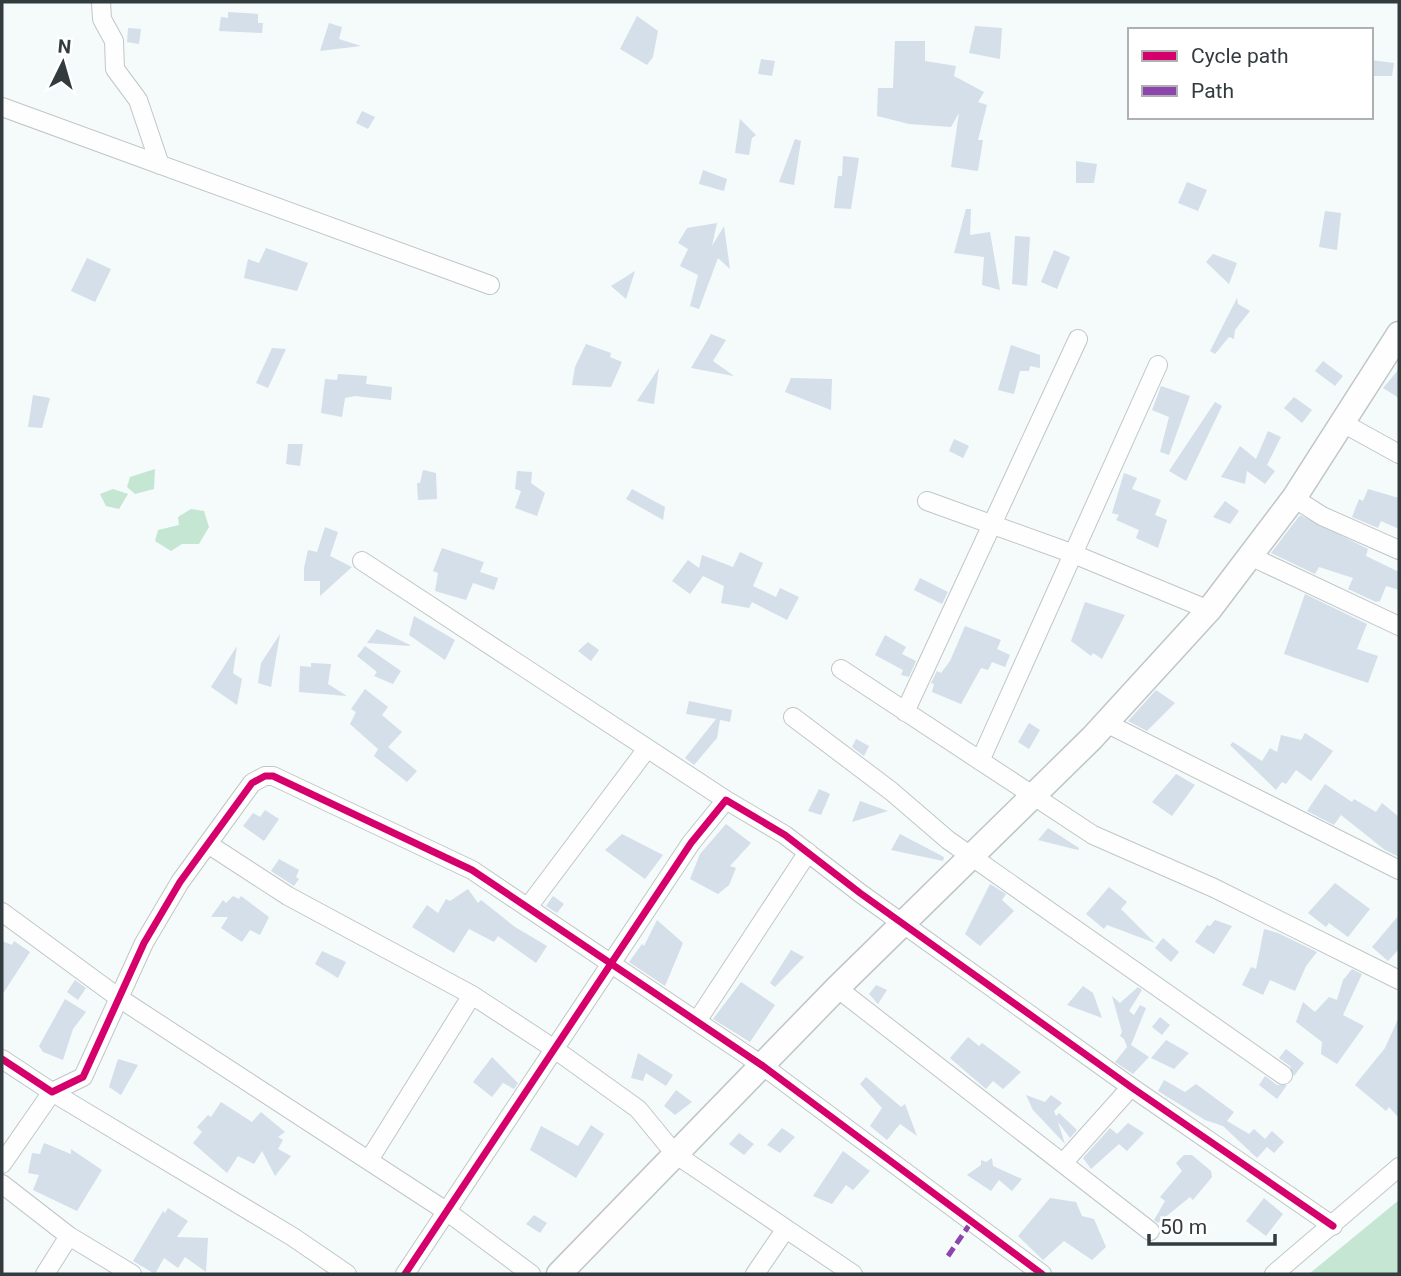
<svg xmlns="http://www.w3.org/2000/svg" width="1401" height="1276" font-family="Roboto,sans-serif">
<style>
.green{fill:#c5e6d3}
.building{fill:#d4dfe9}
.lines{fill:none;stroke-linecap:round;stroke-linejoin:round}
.street-casing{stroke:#c0c6c7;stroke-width:20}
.secondary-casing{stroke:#c0c6c7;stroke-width:27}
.street{stroke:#fefefe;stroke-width:18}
.secondary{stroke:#fefefe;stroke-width:24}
.quiet{stroke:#8e44ad;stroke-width:5;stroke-dasharray:10 5;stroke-linecap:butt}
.cycleway-casing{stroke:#fff;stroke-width:11}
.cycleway{stroke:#d6006c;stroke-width:7}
</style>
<rect width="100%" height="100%" fill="#f5fafb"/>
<path class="green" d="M155 469 154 489 135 494 127 487 130 477Z
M113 489 128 494 119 509 106 506 100 494Z
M191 509 204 511 209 527 199 544H182L171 551 155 541 158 530 179 525 178 517Z
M1399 1200V1274H1309Z"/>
<path class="building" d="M228 12 258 14V23H263L262 33 219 31 221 17 228 18Z
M637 16 658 31 653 57 647 65 620 49Z
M329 23 342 27 339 39 361 46 320 51Z
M975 26 1002 28 1000 59 969 53Z
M128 28 141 29 139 44 127 42Z
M895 41H925V61L956 66 954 76 984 92 978 102 987 105 978 140H983L978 171 951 167 959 113 951 127 909 124 877 116 878 88H893Z
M761 59 775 61 772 76 758 74Z
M1371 60 1394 63 1392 76H1371Z
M362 111 375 117 368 129 356 123Z
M740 119 756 135 752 138 749 155 735 153Z
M795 139 801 141 794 185 779 182Z
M843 156 859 158 851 209 834 208 838 176H842Z
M1076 161 1097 164 1094 183H1076Z
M703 170 727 179 724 191 699 184Z
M1187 182 1207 190 1198 211 1178 203Z
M966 209H971L970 235 990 232 1000 290 982 285 984 257 954 253Z
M1325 211 1341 213 1337 250 1319 247Z
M717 223 712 246 724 226 730 269 718 258 699 309 690 306 698 275 680 266 688 249 678 243 687 228Z
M1015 236 1030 237 1027 286 1012 284Z
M266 248 308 263 297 291 244 278 248 259 259 263Z
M1054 250 1070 257 1057 289 1041 282Z
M1213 254 1237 263 1229 284 1206 262Z
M87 258 111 269 95 302 71 291Z
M635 271 626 299 611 286Z
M1237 298 1238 304 1250 311 1235 330 1234 339 1229 337 1215 354 1210 351Z
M711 334 726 340 713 361 734 376 691 368Z
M586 344 611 353 610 357 622 362 611 387 572 385 575 367Z
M1011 345 1040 355V368L1030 366 1029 371H1020L1014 394 998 390Z
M272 348 286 349 268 388 256 383Z
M1323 361 1343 376 1335 386 1315 371Z
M659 368 654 404 637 401Z
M1399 369V398L1383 388Z
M338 374 367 376 366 384 392 387 391 400 355 396 345 398 342 417 321 413 325 379 337 380Z
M791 378 832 379 831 410 785 392Z
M1161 386 1190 396 1169 455 1160 452 1169 417 1152 410Z
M33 395 50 398 42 428 28 427Z
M1294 397 1312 410 1302 423 1284 408Z
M1215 402 1222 406 1186 481 1169 471Z
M1268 431 1281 437 1267 465 1275 471 1265 484 1247 471 1245 484 1221 477 1240 446 1256 459Z
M954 439 969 446 963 458 949 451Z
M288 444H303L300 466 286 464Z
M423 470 436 473 437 499 418 500 417 483H420Z
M517 471 532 472 531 483 545 493 537 516 515 508 521 491 515 489Z
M1124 473 1137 478 1132 489 1161 500 1155 515 1167 520 1158 548 1136 538 1139 530 1116 520 1119 515 1112 513Z
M632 489 665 507 663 520 626 499Z
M1368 489 1399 498V529L1381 521 1378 528 1352 517 1359 499 1363 501Z
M1225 501 1239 511 1230 524 1213 517Z
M1300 515 1368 549 1366 556 1399 572V590L1386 586 1380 601 1376 602 1348 589 1353 578 1319 567 1315 574 1271 553Z
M325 527 338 532 330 556 352 567 320 596V581H304V568L308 550 317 552Z
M442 548 484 562 480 572 498 578 494 590 473 583 466 600 435 591 438 573 433 571Z
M740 552 763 563 753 586 776 597 780 588 799 597 787 620 752 602 749 608 721 603 724 586 703 576 690 594 672 581 688 560 699 568 702 555 733 567Z
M920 578 948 592 942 604 914 590Z
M1305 594 1367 624 1357 649 1378 656 1368 683 1284 654Z
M1085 602 1125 615 1102 659 1093 653 1091 656 1071 641Z
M414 616 455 640 445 660 409 635Z
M965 626 1001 640 997 649 1010 655 1005 667 992 662 988 670 981 668 961 704 932 692 934 684 931 683 937 671 941 673 950 661Z
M377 629 410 645V646L367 643Z
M280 634 271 687 258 683 261 663Z
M885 635 906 647 902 654 916 661 909 677 901 675 903 670 875 655Z
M588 642 599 650 591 661 578 651Z
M237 646 233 673 242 679 237 705 211 687Z
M365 646 401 671 393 684 374 676 377 672 357 656Z
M311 663 331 664 328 684 347 696 299 692 300 666 311 667Z
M365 689 388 707 382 715 402 732 388 747 417 771 407 782 374 756 378 749 350 724 356 712 351 709Z
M1156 690 1175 703 1147 731 1128 721Z
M689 701 732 710 730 722 720 720 717 738 694 765 685 758 716 719 686 714Z
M1029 723 1040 730 1029 749 1018 742Z
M1305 733 1333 751 1311 781 1296 770 1286 784 1282 782 1276 790 1230 745 1233 742 1262 761 1270 748 1277 752 1281 735 1301 740Z
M856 739 869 746 864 756 852 747Z
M1176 774 1195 785 1172 816 1152 802Z
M1325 784 1352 802 1354 799 1376 812 1382 803 1399 817V857L1385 850 1341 815 1334 825 1307 811Z
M819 789 830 794 821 815 808 811Z
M860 801 888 811 852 822Z
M265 810 279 819 264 841 243 826 253 813 260 817Z
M726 824 751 843 730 866 736 868 729 885 718 894 690 879 700 854Z
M1048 828 1079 848 1078 850 1038 840Z
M622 834 663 855 645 879 605 850Z
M900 834 944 857 943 861 891 850Z
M279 859 299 870 296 877 299 879 294 886 271 871Z
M1335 883 1370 909 1348 937 1329 923 1326 927 1308 913Z
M990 884 1006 894 1002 900 1014 911 980 946 965 934Z
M1109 887 1127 902 1121 909 1155 943 1107 925 1104 929 1086 914Z
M468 889 478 903 481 900 515 927 547 946 536 963 498 936 494 942 469 929 454 953 412 927 427 905 438 913 446 899 450 901Z
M233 896 239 899 241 896 269 917 260 935 250 930 242 942 221 928 228 917H211L223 900 226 903Z
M553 896 564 904 557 913 546 906Z
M1399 915V949L1388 961 1372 947Z
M657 920 683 943 665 986 629 962 642 944 644 946Z
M1215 920 1232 926 1214 954 1195 942 1207 925 1210 926Z
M1264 929 1278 933 1317 952 1306 966 1295 991 1270 980 1263 995 1242 985 1251 967 1256 969Z
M1163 938 1179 952 1171 962 1155 948Z
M2 941 12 945 14 941 30 952 2 995Z
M791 950 804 957 775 987 770 983Z
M322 951 346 962 338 978 315 964Z
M1352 969 1362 974 1343 1015 1364 1026 1337 1064 1321 1054 1322 1042 1296 1022 1303 1002 1315 1012 1329 997 1337 1000 1343 980Z
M75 980 86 988 78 1000 67 992Z
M741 982 775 1005 750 1042 713 1019Z
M876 985 887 990 878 1004 869 994Z
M1083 986 1093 993 1102 1018 1067 1005Z
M1138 987 1142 990 1129 1011 1134 1015 1140 1005 1146 1008 1131 1045 1149 1057 1133 1074 1115 1062 1127 1047 1124 1039 1120 1036 1122 1032 1112 996 1120 1003Z
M65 999 86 1012 73 1029 63 1060 43 1052 39 1046Z
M1160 1017 1170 1025 1162 1035 1152 1027Z
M1399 1017V1118L1389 1107 1386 1111 1355 1085 1385 1048Z
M968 1037 979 1046 982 1043 1021 1072 1003 1089 993 1081 986 1089 950 1058Z
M1166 1040 1189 1053 1174 1069 1151 1058Z
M1286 1049 1304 1063 1294 1076 1290 1066 1279 1058Z
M638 1053 673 1075 666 1086 646 1073 643 1081 631 1078Z
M492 1057 518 1083 514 1089 503 1083 492 1097 473 1082Z
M118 1059 138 1065 121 1095 109 1087Z
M1265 1076 1277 1085H1287L1277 1099 1259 1085Z
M866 1077 901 1107 905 1104 917 1136 900 1124 887 1140 870 1126 882 1108 860 1084Z
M1164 1080 1185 1092 1196 1084 1234 1112 1227 1121 1249 1134 1254 1129 1265 1139 1272 1131 1284 1142 1274 1153 1267 1147 1257 1158 1223 1126 1205 1120 1158 1091Z
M676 1090 692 1102 675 1115 664 1106Z
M1026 1095 1045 1102 1051 1095 1062 1103 1054 1111 1056 1116 1059 1113 1077 1130 1070 1138 1058 1122 1065 1144 1033 1110Z
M221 1102 252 1122 261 1112 285 1132 278 1137 283 1140 278 1149 291 1156 275 1176 262 1151 254 1164 238 1156 227 1173 193 1143 202 1132 197 1127 208 1115 211 1117Z
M1128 1123 1144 1133 1127 1151 1119 1144 1091 1169 1083 1158 1110 1128 1117 1134Z
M591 1125 604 1134 576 1178 530 1150 541 1126 578 1146Z
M782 1128 795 1137 780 1153 767 1145Z
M739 1133 754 1144 744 1155 729 1144Z
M44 1143 71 1154V1149L102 1170 77 1211 33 1190 39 1175 28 1173 32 1153 40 1154Z
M843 1151 870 1171 853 1190 846 1185 832 1204 813 1196Z
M1184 1155H1192L1211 1171 1212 1177 1193 1200 1190 1197 1158 1223 1154 1220 1165 1201 1160 1197 1182 1171 1176 1163Z
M992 1158 993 1166 1022 1179 1012 1191 999 1180 991 1191 967 1175 981 1165V1160L986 1162Z
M1050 1198 1076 1202 1082 1216 1094 1219 1106 1247 1092 1260 1064 1241 1043 1260 1018 1236Z
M1264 1198 1283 1214 1266 1236 1246 1221Z
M168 1208 188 1221 177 1237 208 1238 206 1272 185 1257 178 1268 164 1258 155 1274 133 1261 163 1211 165 1213Z
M534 1215 547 1223 540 1233 526 1224Z"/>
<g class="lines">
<defs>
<path id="street" d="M101 2 102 19 114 41 115 69 138 100 160 165
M2 107 490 285
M1341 422 1399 454
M1294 498 1322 516 1399 550
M927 501 1071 553 1209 610
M1250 556 1399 626
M362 561 726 800
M841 669 1093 835 1214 888 1399 980
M905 712 1078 339
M793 717 891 791 948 840 1283 1075
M1106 723 1399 870
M980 761 1158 365
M208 844 288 896 472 995 553 1048 638 1109 675 1154 853 1274
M528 907 646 750
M2 912 119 998 449 1213 531 1274
M837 988 1150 1231
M697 1021 808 852
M2 1059 52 1092 83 1077 144 943 180 882 252 783 265 776H273L472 870 763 1066 1042 1274
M369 1160 472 995
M1063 1163 1131 1087
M2 1164 52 1092 293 1237 347 1274
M2 1184 69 1236 132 1274
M45 1274 69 1236
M405 1274 691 843 726 800 785 835 860 893 1131 1087 1333 1226
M755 1274 785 1230
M1274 1274 1399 1167"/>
<path id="secondary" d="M559 1274 837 988 1092 738 1209 610 1294 498 1399 334"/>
</defs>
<use href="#street" class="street-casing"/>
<use href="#secondary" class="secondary-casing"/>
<use href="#street" class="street"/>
<use href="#secondary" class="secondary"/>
<path class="quiet" d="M948 1256 972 1221"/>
<defs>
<path id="cycleway" d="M2 1059 52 1092 83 1077 144 943 180 882 252 783 265 776H273L472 870 763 1066 1042 1274
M405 1274 691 843 726 800 785 835 860 893 1131 1087 1333 1226"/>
</defs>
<use href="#cycleway" class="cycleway-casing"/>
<use href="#cycleway" class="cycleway"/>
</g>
<rect width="1401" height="1276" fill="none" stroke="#323b3e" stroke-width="7"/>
<rect x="1128" y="28" width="245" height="91" fill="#ffffff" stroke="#adb1b2" stroke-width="2"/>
<rect x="1142" y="51" width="35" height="10" fill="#d6006c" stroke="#adb1b2" stroke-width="2"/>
<text x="1191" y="63" font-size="21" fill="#323b3e">Cycle path</text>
<rect x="1142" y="86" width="35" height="10" fill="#8e44ad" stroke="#adb1b2" stroke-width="2"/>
<text x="1191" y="98" font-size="21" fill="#323b3e">Path</text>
<g transform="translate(63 63) rotate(5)" stroke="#ffffff" stroke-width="5" paint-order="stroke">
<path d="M0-5L12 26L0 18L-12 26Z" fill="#323b3e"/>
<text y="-10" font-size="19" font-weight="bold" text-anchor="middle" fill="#323b3e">N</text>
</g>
<path d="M1149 1234v10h126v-10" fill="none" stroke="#323b3e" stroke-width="3.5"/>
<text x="1160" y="1234" font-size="21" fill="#323b3e" stroke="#ffffff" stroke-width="5" paint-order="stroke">50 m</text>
</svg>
